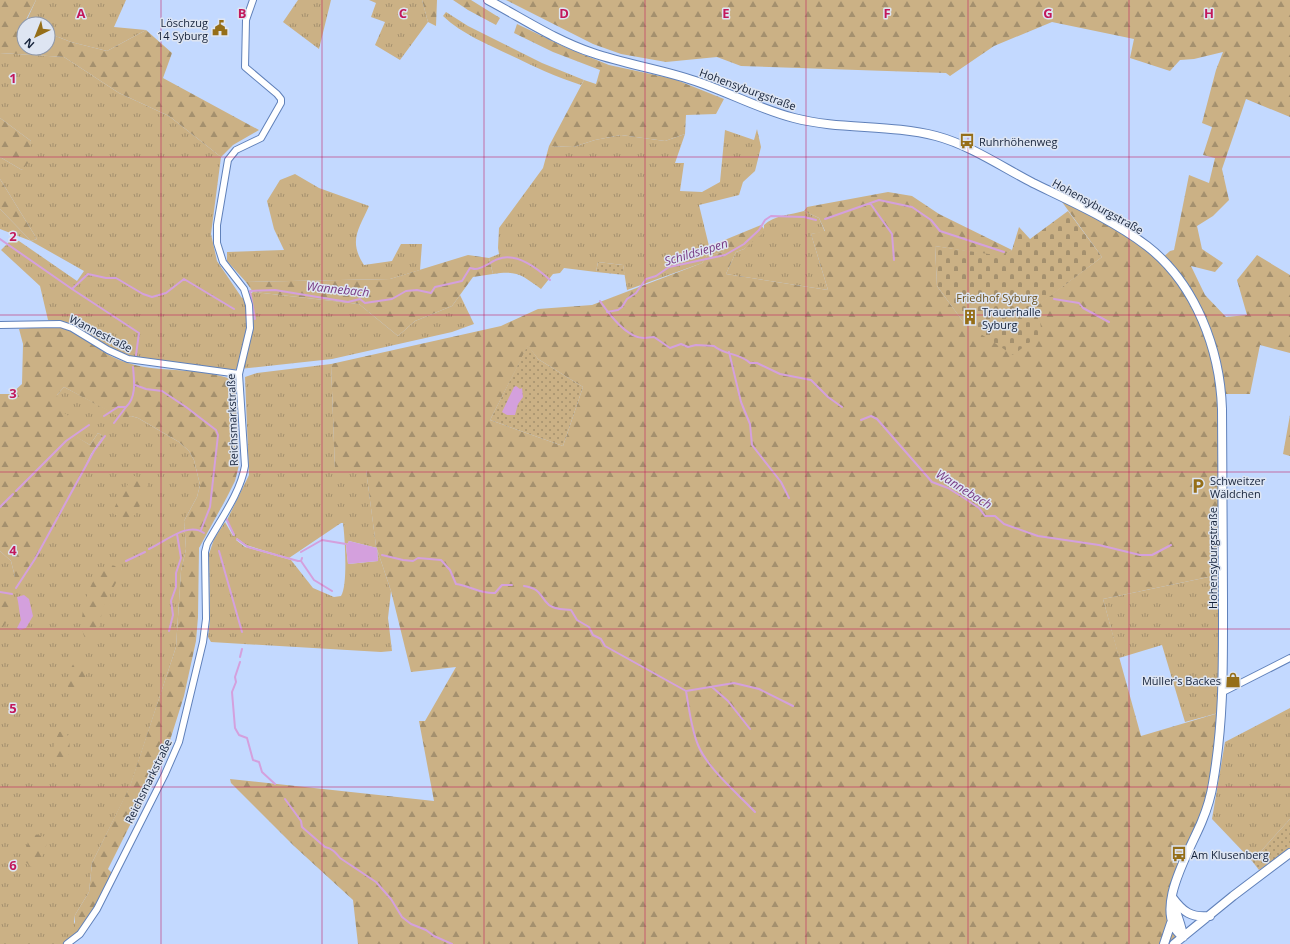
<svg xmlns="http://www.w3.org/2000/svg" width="1290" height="944" font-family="'Open Sans',sans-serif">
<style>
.grass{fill:url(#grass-tufts);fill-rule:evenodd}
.forest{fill:url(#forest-firs);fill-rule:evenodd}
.cemetery{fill:url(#cemetery-stones)}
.garden{fill:url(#garden-dots)}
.water{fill:#d4a0dd}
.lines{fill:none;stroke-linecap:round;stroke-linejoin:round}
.stream{stroke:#d4a0dd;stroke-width:2}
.minor-casing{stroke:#6081ba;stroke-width:8}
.major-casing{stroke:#6081ba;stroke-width:10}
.minor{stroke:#fff;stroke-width:6}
.major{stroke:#fff;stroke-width:8}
.grid{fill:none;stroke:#c2185b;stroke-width:1;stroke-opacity:0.55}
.labels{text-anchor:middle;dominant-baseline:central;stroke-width:3;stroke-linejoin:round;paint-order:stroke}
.poi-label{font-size:11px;fill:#16233b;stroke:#dee5f2;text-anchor:start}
.street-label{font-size:11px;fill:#16233b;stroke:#dee5f2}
.park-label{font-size:11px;fill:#6d521c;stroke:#dee5f2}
.water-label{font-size:12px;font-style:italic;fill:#783a83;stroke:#dee5f2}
.grid-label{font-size:13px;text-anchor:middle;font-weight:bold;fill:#c2185b;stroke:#dee5f2;stroke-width:3;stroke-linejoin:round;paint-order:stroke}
</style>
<defs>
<pattern id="grass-tufts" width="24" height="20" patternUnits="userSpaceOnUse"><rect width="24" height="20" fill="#cbb185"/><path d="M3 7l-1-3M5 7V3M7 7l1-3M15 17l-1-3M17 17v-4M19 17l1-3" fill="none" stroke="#a4906e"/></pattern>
<pattern id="forest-firs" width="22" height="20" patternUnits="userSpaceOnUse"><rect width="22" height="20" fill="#cbb185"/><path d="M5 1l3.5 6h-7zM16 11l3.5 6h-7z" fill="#a4906e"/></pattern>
<pattern id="cemetery-stones" width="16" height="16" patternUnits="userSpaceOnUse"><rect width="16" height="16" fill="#cbb185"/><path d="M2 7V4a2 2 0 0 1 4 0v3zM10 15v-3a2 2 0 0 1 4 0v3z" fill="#a4906e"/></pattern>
<pattern id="garden-dots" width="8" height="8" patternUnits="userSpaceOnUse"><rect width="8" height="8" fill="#cbb185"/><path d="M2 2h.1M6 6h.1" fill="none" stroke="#a4906e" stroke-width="1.8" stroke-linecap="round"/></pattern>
</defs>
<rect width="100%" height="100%" fill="#c3d9ff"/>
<path class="grass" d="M36 0H126L114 27 146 30 107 51 71 42 48 33V24H25Z
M298 0H331L319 49 283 22Z
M369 0H422L428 22 400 60 375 45 385 22 371 17 376 3Z
M446 12 468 26 542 63 584 80 581 85C556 77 533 66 510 55 487 44 462 34 443 16Z
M0 53 64 57 119 93 169 116 221 157 211 234 217 261 242 298 253 292 359 304 398 336 415 321 452 306 460 295 474 324 452 332 332 359 230 370 138 359 120 354 66 322 48 320 40 286 1 250 10 241H19L77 281 84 271 31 241 0 229V209L31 241 37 239 0 179V157L22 170 31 141 0 118Z
M757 129 761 147 755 171 743 182 739 195 699 205 709 246 727 239 723 252 707 256 702 263 627 290 623 265 598 262 596 272 564 268 560 273 553 274 541 289C522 275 517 270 493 274L489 258 499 254 498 248 499 228 543 168 549 146 573 147 595 140 621 135 665 141 685 134 675 163H684L680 191 702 192 720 182 725 130 754 140Z
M295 174 319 188 369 206C359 229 348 241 364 265L392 261 401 244H422L420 270 390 279 246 282 227 261V252L284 250 274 229 267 201 280 180Z
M804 211 819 218 825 232 811 234 828 290 726 274 736 252 744 249 764 229V225C774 215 791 215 804 211Z
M331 364 335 469H366L376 546 391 591 388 618 392 651 381 652 211 642 208 637 210 620 209 554 214 539 225 522 233 536 235 535 227 520 249 475 245 377 257 373ZM341 523H343C345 538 348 585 341 596L334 597 313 588 291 560 245 547 236 540 237 538 246 545 289 558ZM349 541 377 548 378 561 348 564 346 546Z
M64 387 123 418 131 416 138 418 179 442 189 451 194 460 200 485 197 497 184 521 186 549 181 571 176 647 130 787 92 863 89 892 75 915 74 922 80 934 67 944H0V551L11 561 15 577 103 436 98 433 90 445 76 437 57 405V395Z
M1223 574 1222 712 1185 722 1162 645 1119 658 1103 599Z
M1290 708V819L1252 861 1212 819 1225 742Z"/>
<path class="forest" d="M0 0H36L24 24V48H48V33L71 42 107 51 146 30 172 53 163 78 259 130 233 145 221 157 169 116 119 93 64 57 0 53Z
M422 0H437L436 26 428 22Z
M453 0H471L500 18 496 25 468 10Z
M506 0H1290V117L1246 99 1222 169 1229 200 1213 216 1197 226 1202 249 1223 263 1215 272 1191 266 1205 295 1226 317 1247 315 1237 280 1257 255 1290 275V353L1260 345 1250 394H1221L1223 574 1103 599 1141 736 1222 712 1213 784 1172 897 1182 929 1174 944H358L353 900 294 846 231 783 230 779 434 801 419 721H425L456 667 411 672 391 591 376 546 366 470H335L331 364 501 326 538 309 592 305 702 263 707 256 723 252 727 239 761 225 764 229 763 233 744 249 736 252 726 274 828 290 811 234 825 231 819 218 804 211 807 207 888 192 912 196 939 214 1012 250 1002 257 935 246 937 286 964 323 1036 306 1102 257 1057 195 1087 211 1161 259 1170 251 1174 250 1189 175 1209 183 1215 158 1203 155 1212 127 1202 123 1216 70 1223 52 1194 59 1180 60 1170 71 1130 58 1134 39 1052 22 994 46 950 76 946 73 741 66 717 57 666 62 621 54 593 44ZM528 346 538 359 583 387 563 446 490 420Z
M517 24 567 48 609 65 674 79 724 99 716 114 686 115 685 134 665 141 621 135 595 140 573 147 549 146 584 80 596 84 600 70 553 52 514 33Z
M0 118 31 141 29 162 22 170 0 157Z
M0 179 37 239 31 241 0 209Z
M468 255 489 258 493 274 473 277 452 306 415 321 398 336 359 304 253 292 246 282 390 279Z
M55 326C82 331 99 354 125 362 159 374 199 366 233 380L235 383 239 465 235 481 227 497 199 548 198 617 196 641 184 696 166 753 108 869 112 873 80 934 75 927V915L89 892 92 863 130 786 176 647 181 571 186 549 184 521 197 497 200 485 194 460 189 451 179 442 138 418 131 416 123 419 64 387 57 395C58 415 69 415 85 424L77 437 90 445 98 433 103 436 91 454 30 575 24 580 19 581 15 577 11 561 0 551V394H11L22 384 23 344 19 329Z
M1290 415V456L1283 454Z
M134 476 144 479 148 483 147 488C144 495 136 522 126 520 122 519 116 515 112 513L121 494Z
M108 564 115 566 120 572C117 584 110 592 105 604 100 615 100 626 97 638L93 640 85 638C75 620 91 573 108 564Z
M0 593 9 594 15 607 11 620 7 621 0 631Z
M79 657 82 658C90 668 85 683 79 693L73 694 68 690C67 678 70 665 79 657Z
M64 731C73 738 69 753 67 764L62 766 56 765 51 760 55 741 59 732Z
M31 833 45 837 48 841 37 868 34 869 23 860 28 842V835Z"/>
<path class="cemetery" d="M1068 211 1102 257 1037 306 1042 333 1013 355 964 323 937 286 935 246 1002 256 1012 250 1019 227 1030 239Z"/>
<path class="garden" d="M598 262 623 265 625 275 596 272Z
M528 345 538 359 583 387 563 446 490 420Z
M1290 819V849L1259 870 1252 861Z"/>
<path class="water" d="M516 386 520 389 522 388 523 397 518 404 515 415H507L502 412 514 387Z
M349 541 377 548 378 561 348 564 346 546Z
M24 595 29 599 33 616 26 628 20 630 17 628 21 620C19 611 19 605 17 597Z"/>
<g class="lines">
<path class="stream" d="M870 203 892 234 894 260
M825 219 879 200 912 207 931 220 940 231 1004 252
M0 239 72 289 88 274 106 278H116L143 294 152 297 166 293 184 279 234 309
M72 289 139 333 136 355
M1054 299 1079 303 1083 308 1109 322
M600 301C609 314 627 339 645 338 648 338 650 337 654 337L670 348 681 344 688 347 696 345 714 346C724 355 740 353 750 363H757L780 374 811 380 828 397 842 407
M607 312 618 310 622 307 627 299 636 293 646 279 656 276 669 267 725 255 744 244 759 230 765 220 771 216 804 217 816 220
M255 319 250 291 275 290 348 302 360 299 365 303 392 299 406 291 417 290 431 293 435 287 462 281 470 268C472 268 473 269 475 269 482 269 492 261 498 259 516 252 537 268 550 280
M729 352 741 402 750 424 752 445 781 482 789 498
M135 385 146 389 162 391 186 407 216 430 218 435 210 507 201 530
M104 416 118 407H126C137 397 134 379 133 367
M861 420 871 416 877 419 932 482 948 488 964 498 979 508 985 516H995L1004 524 1038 536 1099 545 1140 555H1152L1171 545
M114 423 126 407
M16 491 66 441 89 425
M0 507 13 494
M226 518 234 535
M237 539 248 547 298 561H301L302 558
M149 549C165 542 188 521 204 533
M219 551 242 632
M301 552 322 540 346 544
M382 555 403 560 413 561 418 558 441 560 450 570 456 584C470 586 481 594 495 593L502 585H512
M126 561 145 552
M301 561 314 580 332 591
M524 586C542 589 539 596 549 605 555 610 564 609 571 610L577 620 589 627 593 635 601 639 605 646 686 691
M16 588 35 559 94 451 105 436
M0 592 12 594
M169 631 173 615 171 601 176 587V573L181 558 177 534
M240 657 242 649
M240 662 235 677 236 682 232 692 235 728 239 735 247 738 253 760 259 762 262 772 275 784
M712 687 728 701 750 729
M686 691C689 708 691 728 698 745 708 769 737 793 755 812
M686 691 734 683 759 689 793 706
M285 799 301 821 302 827 325 847C332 848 336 853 340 858L376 882 391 899 402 917 411 924 426 930 434 936 452 944"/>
<defs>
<path id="minor" d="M0 325 60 324 72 328 108 350 128 359 239 374
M1223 692 1290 658
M67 944 80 934 97 909 165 774 179 742 203 642 206 619 205 552 207 544C220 520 240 494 245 466L239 374 250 328 249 305 244 289 223 262 217 243V225L228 160 236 150 261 138 281 103V99L277 94 245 67 246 20 253 0"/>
<path id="major" d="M488 0C522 18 556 41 593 53 628 65 666 70 701 83 732 94 762 110 794 118 840 130 889 124 936 136 970 145 1002 167 1033 183 1072 202 1113 220 1147 246 1196 284 1220 350 1222 409 1222 473 1223 536 1223 599 1223 663 1224 720 1213 783 1211 796 1207 809 1202 821 1191 849 1150 913 1183 937
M1172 897C1183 912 1191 918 1210 916
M1174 903C1176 915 1182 925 1183 937
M1164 944 1171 923
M1174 944 1233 896 1290 853"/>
</defs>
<use href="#minor" class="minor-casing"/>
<use href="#major" class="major-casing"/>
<use href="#minor" class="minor"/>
<use href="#major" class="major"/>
</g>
<path class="grid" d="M161 0V944M322 0V944M484 0V944M645 0V944M806 0V944M968 0V944M1129 0V944M0 157H1290M0 315H1290M0 472H1290M0 629H1290M0 787H1290"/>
<defs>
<symbol id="civic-bare" viewBox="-9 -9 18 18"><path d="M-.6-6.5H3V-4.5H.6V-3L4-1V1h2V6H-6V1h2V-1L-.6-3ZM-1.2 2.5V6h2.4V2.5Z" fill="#956e18" stroke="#dee5f2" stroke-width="2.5" paint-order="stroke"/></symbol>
<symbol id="bus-bare" viewBox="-9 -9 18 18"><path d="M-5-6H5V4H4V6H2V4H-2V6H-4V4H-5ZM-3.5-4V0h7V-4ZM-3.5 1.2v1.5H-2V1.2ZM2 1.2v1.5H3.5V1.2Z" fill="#956e18" stroke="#dee5f2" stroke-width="2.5" paint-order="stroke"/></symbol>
<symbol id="building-bare" viewBox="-9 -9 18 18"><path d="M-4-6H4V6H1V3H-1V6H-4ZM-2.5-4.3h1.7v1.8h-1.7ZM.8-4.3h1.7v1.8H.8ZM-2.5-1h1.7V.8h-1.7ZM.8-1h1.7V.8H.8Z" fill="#956e18" stroke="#dee5f2" stroke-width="2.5" paint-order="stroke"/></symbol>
<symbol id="parking-bare" viewBox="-9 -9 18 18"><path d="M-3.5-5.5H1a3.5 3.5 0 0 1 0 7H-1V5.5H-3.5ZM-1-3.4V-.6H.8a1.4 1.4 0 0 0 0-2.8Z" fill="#956e18" stroke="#dee5f2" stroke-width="2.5" paint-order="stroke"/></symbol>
<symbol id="shop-bare" viewBox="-9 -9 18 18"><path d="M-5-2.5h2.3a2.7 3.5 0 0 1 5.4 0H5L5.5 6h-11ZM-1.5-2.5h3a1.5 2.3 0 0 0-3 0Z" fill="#956e18" stroke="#dee5f2" stroke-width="2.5" paint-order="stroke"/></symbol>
</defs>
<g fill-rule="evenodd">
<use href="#civic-bare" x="209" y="17" width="22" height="22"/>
<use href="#bus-bare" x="956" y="130" width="22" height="22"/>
<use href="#building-bare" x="959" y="306" width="22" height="22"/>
<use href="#parking-bare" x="1187" y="475" width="22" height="22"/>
<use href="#shop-bare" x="1222" y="669" width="22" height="22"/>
<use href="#bus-bare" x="1168" y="843" width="22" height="22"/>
</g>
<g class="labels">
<g class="poi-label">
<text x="208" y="22" text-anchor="end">Löschzug<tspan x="208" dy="13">14 Syburg</tspan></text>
<text x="979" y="141">Ruhrhöhenweg</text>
<text x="982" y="311">Trauerhalle<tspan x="982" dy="13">Syburg</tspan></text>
<text x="1210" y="480">Schweitzer<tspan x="1210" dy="13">Wäldchen</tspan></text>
<text x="1221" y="680" text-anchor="end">Müller's Backes</text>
<text x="1191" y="854">Am Klusenberg</text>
</g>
<g class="street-label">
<text transform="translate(748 89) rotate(20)">Hohensyburgstraße</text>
<text transform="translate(1098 206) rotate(29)">Hohensyburgstraße</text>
<text transform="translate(101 333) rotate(27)">Wannestraße</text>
<text transform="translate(232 420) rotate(-92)">Reichsmarkstraße</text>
<text transform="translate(1212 558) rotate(-90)">Hohensyburgstraße</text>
<text transform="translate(148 781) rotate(-64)">Reichsmarkstraße</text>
</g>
<g class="park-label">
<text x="997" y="297">Friedhof Syburg</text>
</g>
<g class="water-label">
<text transform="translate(696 252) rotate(-17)">Schildsiepen</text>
<text transform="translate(338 289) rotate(6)">Wannebach</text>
<text transform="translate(964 489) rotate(32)">Wannebach</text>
</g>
</g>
<g class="grid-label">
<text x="81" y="18">A</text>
<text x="242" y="18">B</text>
<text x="403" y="18">C</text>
<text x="564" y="18">D</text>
<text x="726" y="18">E</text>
<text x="887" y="18">F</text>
<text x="1048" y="18">G</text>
<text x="1209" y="18">H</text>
<text x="13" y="83">1</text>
<text x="13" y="241">2</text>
<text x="13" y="398">3</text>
<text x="13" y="555">4</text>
<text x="13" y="713">5</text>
<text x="13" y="870">6</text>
</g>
<g transform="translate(36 36) rotate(223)"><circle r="19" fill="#dee5f2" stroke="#8e97a9"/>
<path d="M0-3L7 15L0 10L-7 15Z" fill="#956e18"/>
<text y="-6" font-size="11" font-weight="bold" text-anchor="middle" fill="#16233b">N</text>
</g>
</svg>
